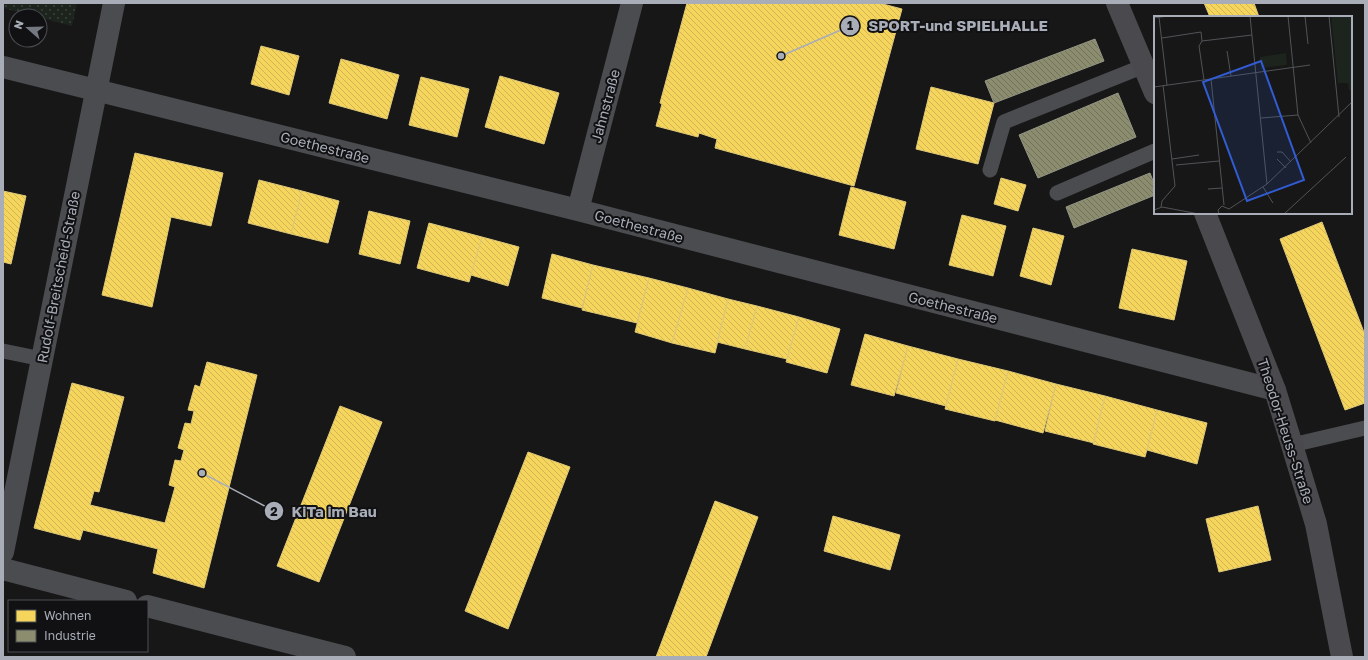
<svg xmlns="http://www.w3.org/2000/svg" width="1368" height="660" font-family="'Golos Text',sans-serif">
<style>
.park{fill:url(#park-dots)}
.homes{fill:url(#homes-back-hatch);stroke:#dfc978}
.industry{fill:url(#industry-back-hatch);stroke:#949684}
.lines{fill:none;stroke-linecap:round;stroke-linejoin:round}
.lane{stroke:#4b4c50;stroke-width:15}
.street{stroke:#4b4c50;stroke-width:22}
.secondary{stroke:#4a4a4e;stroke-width:22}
.labels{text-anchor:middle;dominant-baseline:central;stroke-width:4;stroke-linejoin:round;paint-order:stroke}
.street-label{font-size:14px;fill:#a8adb8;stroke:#111113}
.inset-road{fill:none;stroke:#515357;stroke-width:1}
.view{fill:#325cd3;fill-opacity:0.15;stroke:#325cd3;stroke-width:2}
.inset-edge{fill:none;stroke:#a8adb8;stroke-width:2}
.leader{fill:none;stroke:#a8adb8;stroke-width:1.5}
.callout-dot{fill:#a8adb8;stroke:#111113;stroke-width:1.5}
.mark-label{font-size:12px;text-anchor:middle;font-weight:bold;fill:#111}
.callout-label{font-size:15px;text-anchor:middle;font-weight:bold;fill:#a8adb8;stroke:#111113;stroke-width:4;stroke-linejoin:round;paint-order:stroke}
</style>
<defs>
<pattern id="park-dots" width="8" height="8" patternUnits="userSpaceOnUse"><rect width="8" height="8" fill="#1d241e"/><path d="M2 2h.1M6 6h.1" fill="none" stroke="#3b413d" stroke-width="1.8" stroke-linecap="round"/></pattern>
<pattern id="homes-back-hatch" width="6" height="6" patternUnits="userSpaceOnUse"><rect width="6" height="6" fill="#f6d55c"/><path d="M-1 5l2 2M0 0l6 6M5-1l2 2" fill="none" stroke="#cfb555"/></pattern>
<pattern id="industry-back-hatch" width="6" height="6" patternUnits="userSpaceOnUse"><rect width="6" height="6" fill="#8c8c6e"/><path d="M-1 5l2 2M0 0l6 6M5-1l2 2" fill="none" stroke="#71725e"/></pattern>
</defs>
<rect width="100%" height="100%" fill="#171717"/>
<path class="park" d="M3 3H77L72 26 3 8Z"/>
<path class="homes" d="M687 3H879L902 9 854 186 715 148 717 139 699 133 698 137 656 126 662 104 660 103Z
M1204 3H1254L1259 17H1210Z
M261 46 299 56 289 95 251 84Z
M341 59 399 75 387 119 329 103Z
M500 76 559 93 544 144 485 127Z
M421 77 469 89 457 137 409 125Z
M931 87 994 103 978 164 916 149Z
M135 153 223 173 211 226 171 217 152 307 102 295Z
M1001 178 1026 185 1018 211 994 204Z
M259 180 302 191 291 234 248 223Z
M851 187 906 202 894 249 839 235Z
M3 191 26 196 11 264 3 262Z
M302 191 339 201 328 243 291 234Z
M369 211 410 221 400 264 359 254Z
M962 215 1006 226 993 276 949 265Z
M1322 222 1365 335V403L1345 410 1280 239Z
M429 223 482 237 469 282 417 268Z
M1033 228 1064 236 1051 285 1020 276Z
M482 237 519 247 508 286 471 275Z
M1132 249 1187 261 1174 320 1119 308Z
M552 254 593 265 582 308 542 298Z
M593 265 649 278 637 323 582 310Z
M649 278 688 288 672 343 635 332Z
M688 288 728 299 715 353 672 343Z
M728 299 757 306 745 349 717 342Z
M757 306 799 317 787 359 745 349Z
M799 317 840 329 827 373 786 362Z
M865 334 908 346 894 396 851 385Z
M908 346 958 359 946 406 896 393Z
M958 359 1008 371 995 421 945 409Z
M207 362 257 375 204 588 153 573 158 549 83 530 80 540 34 528 72 383 124 397 99 492 94 491 90 505 165 523 175 487 169 485 175 460 181 461 184 450 178 448 185 423 191 424 194 411 188 410 195 385 200 387Z
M1008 371 1056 384 1043 433 995 420Z
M1056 384 1105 396 1094 443 1045 431Z
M1105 396 1157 410 1145 457 1093 444Z
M340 406 382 422 319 582 277 566Z
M1157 410 1207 423 1197 464 1147 450Z
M528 452 570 467 508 629 465 611Z
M715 501 758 517 706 657H656Z
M1258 506 1271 560 1219 572 1206 519Z
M833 516 900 535 890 570 824 551Z"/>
<path class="industry" d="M1095 39 1104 61 994 103 985 81Z
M1118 93 1136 137 1038 178 1019 135Z
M1150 173 1155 186V195L1074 228 1066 207Z"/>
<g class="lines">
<path class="lane" d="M990 170 1004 122 1144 66
M1057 193 1155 151
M3 351 42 359
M1292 445 1365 428"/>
<path class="street" d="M3 67 578 210 1275 390
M578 210 632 3
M3 552 114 3
M3 569 126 601
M147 606 345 657"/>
<path class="secondary" d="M1117 3 1155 93
M1205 213 1275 390 1292 445 1316 524 1342 657"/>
</g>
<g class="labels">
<g class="street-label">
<text transform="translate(605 106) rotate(-75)">Jahnstraße</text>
<text transform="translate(325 147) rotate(14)">Goethestraße</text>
<text transform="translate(639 226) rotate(15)">Goethestraße</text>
<text transform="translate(58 277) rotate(-79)">Rudolf-Breitscheid-Straße</text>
<text transform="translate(953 307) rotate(14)">Goethestraße</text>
<text transform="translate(1286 431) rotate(72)">Theodor-Heuss-Straße</text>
</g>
</g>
<g transform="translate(1154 16)">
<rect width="198" height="198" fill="#171717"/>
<path d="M177 0H198V75L195 74 194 67H184ZM132 37 133 49 107 52 106 41Z" fill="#1d241e"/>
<path class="inset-road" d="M96 0 113 168M134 0 144 99 157 127M151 0 154 28M175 0 185 101M5 1 13 69M0 2 14 0M8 22 47 16 48 25 98 19M48 25 45 30 50 64M73 35 77 60M57 63 70 189M0 71 156 49M107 102 144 99M123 136H128L137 146M18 143 45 139M123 143 132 152M22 149 65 145M109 171 119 187M54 173 68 172M7 191 8 185 21 170 9 69M75 193 113 168 198 86M0 194 8 191 45 198M65 198 64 194 68 190 75 193M130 198 192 141"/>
<path class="view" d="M107 45 150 164 93 185 49 66Z"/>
<rect width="198" height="198" class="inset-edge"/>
</g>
<path class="leader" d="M781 56L850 26M202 473L274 511"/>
<g class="callout-dot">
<circle cx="781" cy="56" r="4"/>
<circle cx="202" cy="473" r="4"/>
<circle cx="850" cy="26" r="10"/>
<circle cx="274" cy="511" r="10"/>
</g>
<g class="mark-label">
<text x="850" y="30">1</text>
<text x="274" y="516">2</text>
</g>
<g class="callout-label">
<text x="958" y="31">SPORT-und SPIELHALLE</text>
<text x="334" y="517">KiTa im Bau</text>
</g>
<rect width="1368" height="660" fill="none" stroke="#a8adb8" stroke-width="8"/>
<rect x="8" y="600" width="140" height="52" fill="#111113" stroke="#4d4f55"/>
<rect x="16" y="610" width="20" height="12" fill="#f6d55c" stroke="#4d4f55"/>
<text x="44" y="620" font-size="12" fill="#a8adb8">Wohnen</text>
<rect x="16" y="630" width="20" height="12" fill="#8c8c6e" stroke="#4d4f55"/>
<text x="44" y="640" font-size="12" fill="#a8adb8">Industrie</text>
<g transform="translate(28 28) rotate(290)"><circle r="19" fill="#111113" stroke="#4d4f55"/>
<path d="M0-3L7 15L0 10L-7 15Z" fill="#757880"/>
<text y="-6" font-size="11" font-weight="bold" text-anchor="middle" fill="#a8adb8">N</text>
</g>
</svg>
